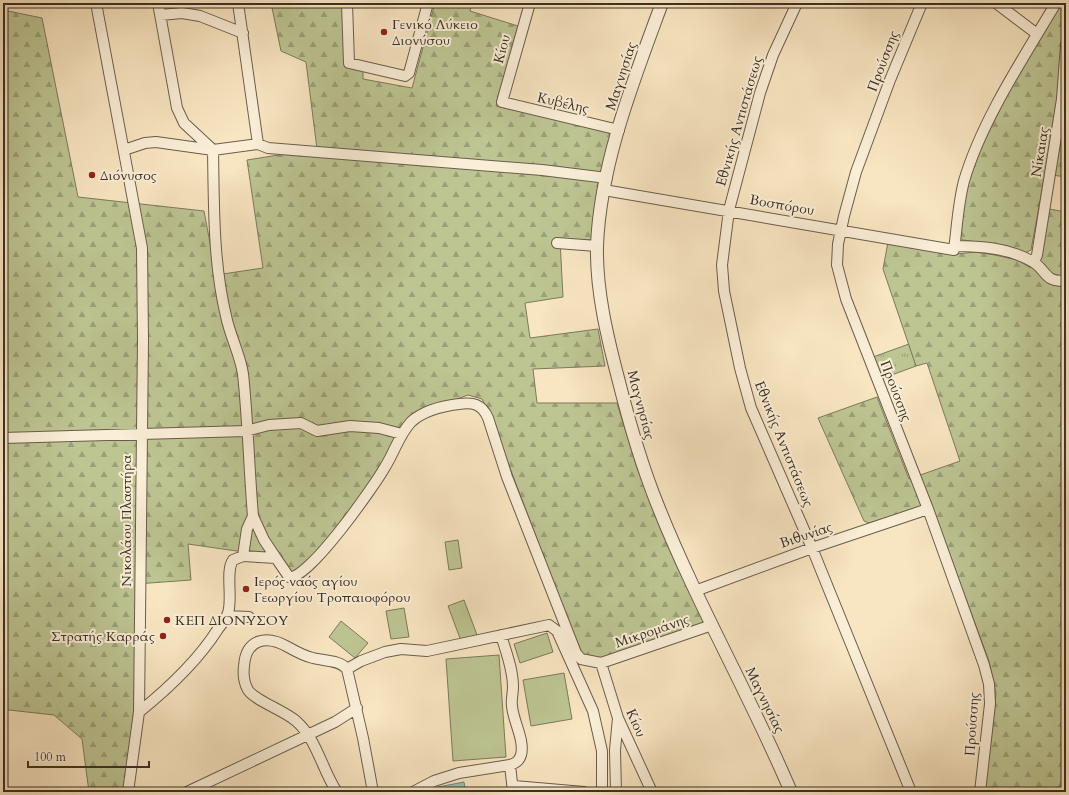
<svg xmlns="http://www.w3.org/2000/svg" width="1069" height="795" font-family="Cardo,serif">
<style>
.grass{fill:url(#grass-tufts);stroke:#7c7a5c}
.forest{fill:url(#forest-firs);stroke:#7c7a5c}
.pitch{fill:#bdc593;stroke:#7c7a5c}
.water{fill:url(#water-rules);stroke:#768679}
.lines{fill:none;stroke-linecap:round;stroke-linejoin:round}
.minor-casing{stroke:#6a5d4b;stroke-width:12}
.tertiary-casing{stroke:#6a5d4b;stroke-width:14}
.minor{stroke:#faeed7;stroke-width:10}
.tertiary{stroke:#faeed7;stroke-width:12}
.poi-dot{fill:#8f2418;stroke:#faeed7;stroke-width:1.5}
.labels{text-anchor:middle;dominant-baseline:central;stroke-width:4;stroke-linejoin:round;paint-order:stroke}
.poi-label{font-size:14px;fill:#3b3024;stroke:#faeed7;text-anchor:start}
.street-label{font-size:14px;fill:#3b3024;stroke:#faeed7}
</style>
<defs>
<pattern id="grass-tufts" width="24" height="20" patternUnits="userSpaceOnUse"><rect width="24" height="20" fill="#bdc593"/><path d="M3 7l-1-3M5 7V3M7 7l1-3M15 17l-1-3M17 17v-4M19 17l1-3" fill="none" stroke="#9ba078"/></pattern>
<pattern id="forest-firs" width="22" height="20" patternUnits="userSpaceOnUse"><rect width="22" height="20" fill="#bdc593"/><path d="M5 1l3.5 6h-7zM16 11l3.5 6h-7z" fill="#9ba078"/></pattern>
<pattern id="water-rules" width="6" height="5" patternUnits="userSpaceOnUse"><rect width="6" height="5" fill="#9dbfb1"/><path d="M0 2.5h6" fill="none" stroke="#819c90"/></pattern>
</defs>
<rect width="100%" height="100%" fill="#f8e5c1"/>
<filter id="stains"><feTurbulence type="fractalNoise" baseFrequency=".005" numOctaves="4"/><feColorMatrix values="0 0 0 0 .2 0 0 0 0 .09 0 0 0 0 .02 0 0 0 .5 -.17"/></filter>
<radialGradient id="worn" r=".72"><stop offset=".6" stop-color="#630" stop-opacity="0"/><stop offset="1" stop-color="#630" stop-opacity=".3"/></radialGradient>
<path class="grass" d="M909 344 916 366 881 379 873 357Z"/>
<path class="forest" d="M271 3H349L350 61 363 64V79L412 88 435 3H472L470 11 518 26 496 106 614 133 593 240H560L563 297 525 303 530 338 598 329 605 366 533 369 537 403H617L637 468 666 537 706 624 607 658 582 657 489 413 482 399 468 395 418 413 372 485 300 571 291 576 278 557 188 544 191 580 136 584 134 709 124 792H89L82 739 54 715 9 710 3 714V10L42 18 78 197 204 211 216 275 263 268 247 160 317 149 306 62 281 51Z
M1059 3H1066V177L1045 174 1031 250 1025 253 999 245 963 240 958 236C961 217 963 195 969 176 990 115 1026 59 1059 3Z
M1049 209 1066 212V258L1063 262 1066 268V792H984L996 694 989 661 931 504 869 523 864 521 818 418 877 397 909 479 960 461 927 363 916 366 883 269 888 242 957 254 975 252 995 255 1017 260 1031 268 1038 258Z"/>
<path class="pitch" d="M458 540 462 568 449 570 445 542Z
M464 600 477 635 461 641 448 606Z
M404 608 409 637 391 639 386 611Z
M341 621 368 643 355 658 329 637Z
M547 633 553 652 520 663 514 644Z
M499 655 506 757 453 761 446 659Z
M564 673 572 719 531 726 523 680Z"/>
<path class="water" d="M464 782 466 792H439L438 787Z"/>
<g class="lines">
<defs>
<path id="minor" d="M96 3 142 248 143 339 139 712 128 792
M158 3 177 108 184 123 213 150C214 205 213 262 226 316 230 336 240 354 243 374 248 421 249 469 253 516L247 529 243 556
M238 3 258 144
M347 3 349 63 405 76 409 73 428 3
M530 3 502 102 619 130
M797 3 773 55 760 93 729 210 722 265 724 291 740 368 751 408 812 548 911 792
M922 3 890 80 856 172 844 216 838 244 837 265 846 299 928 509 984 665 989 684 990 704 980 792
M996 3 1037 34
M161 15 182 13 200 16 243 33
M124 150 145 143 156 142 213 150 258 144 268 148 542 170 607 178
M604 190 954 250C957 227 958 204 964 181 982 120 1024 57 1056 3
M557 243 597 246
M954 246C980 246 1010 248 1033 262 1046 269 1045 284 1066 280
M1034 262 1037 255 1062 99 1066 45
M3 438 246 431 269 425 301 423 317 431 350 426 379 428 402 434
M253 516 264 540 276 558
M695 591 812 548 928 509
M227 616 249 617
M601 663 618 718 652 792
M347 669 361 661 385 652 401 649 427 651 549 625 557 631 593 711 602 751V792
M139 712C169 688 197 662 218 629 222 624 226 619 228 613 233 598 225 571 233 560L243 556 276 558 289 577C307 582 375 485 385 467 394 453 399 435 411 422 424 410 442 406 459 404 473 402 482 404 488 418L507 477 576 653 581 659 601 663 712 625
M510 765 513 792
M514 786 584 792
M187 792 335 722 357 708
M337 792C322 770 317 739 296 721 285 711 254 700 248 690 244 683 243 674 244 666 246 638 267 635 288 647 295 651 304 656 313 658 324 661 340 660 347 669L363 738 373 792
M413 792 434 781 459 773 510 765C516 763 519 761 521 755 525 740 513 721 512 706 511 700 513 693 513 687 513 669 506 652 501 635
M616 792 615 750 618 718"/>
<path id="tertiary" d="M662 3C634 79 600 164 597 246 596 290 607 336 618 378 629 422 641 464 658 506 697 604 750 695 791 792"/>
</defs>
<use href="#minor" class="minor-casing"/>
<use href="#tertiary" class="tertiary-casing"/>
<use href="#minor" class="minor"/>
<use href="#tertiary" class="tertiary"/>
</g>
<g class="poi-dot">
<circle cx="384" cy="32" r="4"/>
<circle cx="92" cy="175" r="4"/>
<circle cx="246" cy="589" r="4"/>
<circle cx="167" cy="620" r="4"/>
<circle cx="163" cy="636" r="4"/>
</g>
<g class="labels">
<g class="poi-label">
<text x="392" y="24">Γενικό Λύκειο<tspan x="392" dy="16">Διονύσου</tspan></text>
<text x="100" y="175">Διόνυσος</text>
<text x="254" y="581">Ιερός ναός αγίου<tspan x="254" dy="16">Γεωργίου Τροπαιοφόρου</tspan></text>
<text x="175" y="620">ΚΕΠ ΔΙΟΝΥΣΟΥ</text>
<text x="155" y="636" text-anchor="end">Στρατής Καρράς</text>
</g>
<g class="street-label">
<text transform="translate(502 49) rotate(-75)">Κίου</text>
<text transform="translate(883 61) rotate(-69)">Προύσσης</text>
<text transform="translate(621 76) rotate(-72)">Μαγνησίας</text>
<text transform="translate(563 103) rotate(13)">Κυβέλης</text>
<text transform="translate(739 121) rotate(-74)">Εθνικής Αντιστάσεως</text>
<text transform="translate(1040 152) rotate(-81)">Νίκαιας</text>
<text transform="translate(782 205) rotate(10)">Βοσπόρου</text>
<text transform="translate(896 391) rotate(69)">Προύσσης</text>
<text transform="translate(641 405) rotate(75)">Μαγνησίας</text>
<text transform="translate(784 444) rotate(68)">Εθνικής Αντιστάσεως</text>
<text transform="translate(126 521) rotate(-90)">Νικολάου Πλαστήρα</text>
<text transform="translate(806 535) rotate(-19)">Βιθυνίας</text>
<text transform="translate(652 631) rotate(-19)">Μικρομάνης</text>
<text transform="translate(765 700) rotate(64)">Μαγνησίας</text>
<text transform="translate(636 723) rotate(66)">Κίου</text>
<text transform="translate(972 724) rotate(-86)">Προύσσης</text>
</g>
</g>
<rect width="1069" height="795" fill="none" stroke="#f8e5c1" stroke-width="16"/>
<rect x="4" y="4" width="1061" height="787" fill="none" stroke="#3b3024" stroke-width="2"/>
<rect x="8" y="8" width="1053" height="779" fill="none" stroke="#3b3024"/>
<path d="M28 761v6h121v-6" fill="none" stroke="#3b3024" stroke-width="2"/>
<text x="34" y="761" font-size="12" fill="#3b3024" stroke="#faeed7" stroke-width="3" paint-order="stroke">100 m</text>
<rect width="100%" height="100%" filter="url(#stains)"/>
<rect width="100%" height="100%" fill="url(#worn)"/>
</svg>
